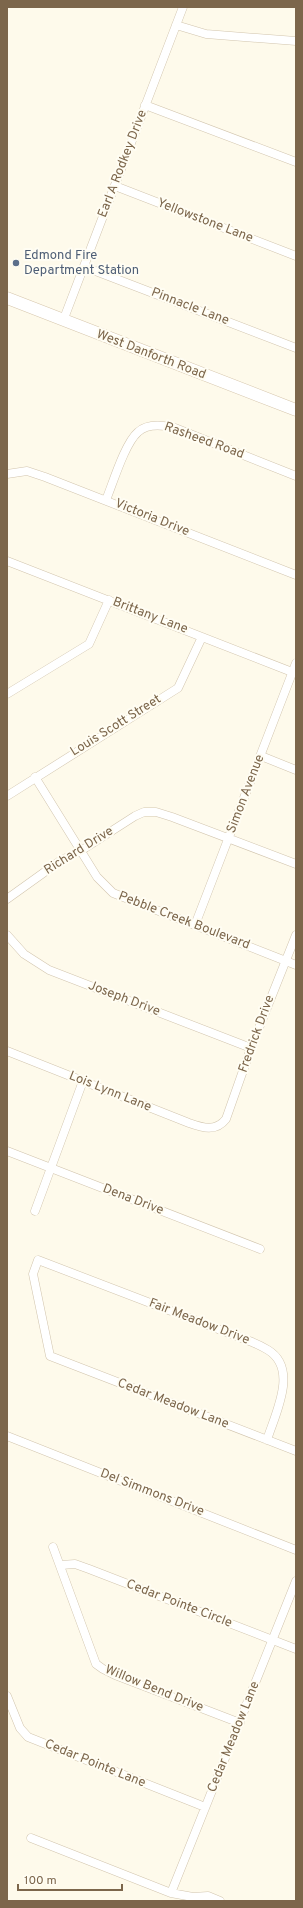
<svg xmlns="http://www.w3.org/2000/svg" width="303" height="1908" font-family="Overpass,sans-serif">
<style>
.lines{fill:none;stroke-linecap:round;stroke-linejoin:round}
.street-casing{stroke:#d2c5ae;stroke-width:9}
.secondary-casing{stroke:#d6c6ac;stroke-width:13}
.street{stroke:#fff;stroke-width:8}
.secondary{stroke:#fff;stroke-width:12}
.service-dot{fill:#5c6f8a;stroke:#fffdf3;stroke-width:1.5}
.labels{text-anchor:middle;dominant-baseline:central;stroke-width:4;stroke-linejoin:round;paint-order:stroke}
.street-label{font-size:13px;fill:#7c664b;stroke:#fffdf3}
.service-label{font-size:13px;fill:#4e5e75;stroke:#fffdf3;text-anchor:start}
</style>
<rect width="100%" height="100%" fill="#fefaeb"/>
<g class="lines">
<defs>
<path id="street" d="M176 25 206 34 296 41
M145 105 296 162
M115 186 296 256
M85 267 296 348
M63 321 183 7
M7 474 27 471 45 477 296 575
M106 500C113 483 125 443 138 432 148 423 163 425 175 428L296 476
M7 561 292 672
M7 694 89 644 109 600
M261 756 296 770
M35 777 97 877 113 893 296 965
M7 796 178 688 202 637
M7 899 60 861 82 850 135 816 144 812H156L172 817 296 864
M195 925 296 663
M7 935 24 954 49 970 251 1048
M7 1051 189 1123C203 1128 216 1132 226 1119L251 1048 296 935
M7 1151 260 1249
M35 1211 83 1081
M7 1436 296 1550
M267 1440C275 1414 299 1369 268 1350 263 1347 257 1344 252 1342L38 1260 33 1274 50 1356 296 1451
M53 1547 96 1664 103 1669 115 1675 240 1723
M61 1565 75 1564 89 1569 296 1649
M7 1696 20 1728 28 1737 205 1807
M31 1838 171 1893 193 1897 208 1896 220 1901
M171 1893 296 1581"/>
<path id="secondary" d="M7 298 296 410"/>
</defs>
<use href="#street" class="street-casing"/>
<use href="#secondary" class="secondary-casing"/>
<use href="#street" class="street"/>
<use href="#secondary" class="secondary"/>
</g>
<circle class="service-dot" cx="16" cy="263" r="4"/>
<g class="labels">
<g class="street-label">
<text transform="translate(123 164) rotate(-69)">Earl A Rodkey Drive</text>
<text transform="translate(205 221) rotate(21)">Yellowstone Lane</text>
<text transform="translate(190 307) rotate(21)">Pinnacle Lane</text>
<text transform="translate(151 355) rotate(21)">West Danforth Road</text>
<text transform="translate(204 441) rotate(20)">Rasheed Road</text>
<text transform="translate(152 518) rotate(22)">Victoria Drive</text>
<text transform="translate(150 616) rotate(21)">Brittany Lane</text>
<text transform="translate(116 726) rotate(-32)">Louis Scott Street</text>
<text transform="translate(246 794) rotate(-69)">Simon Avenue</text>
<text transform="translate(79 851) rotate(-32)">Richard Drive</text>
<text transform="translate(184 921) rotate(21)">Pebble Creek Boulevard</text>
<text transform="translate(124 999) rotate(21)">Joseph Drive</text>
<text transform="translate(257 1034) rotate(-70)">Fredrick Drive</text>
<text transform="translate(110 1092) rotate(22)">Lois Lynn Lane</text>
<text transform="translate(133 1200) rotate(21)">Dena Drive</text>
<text transform="translate(199 1322) rotate(21)">Fair Meadow Drive</text>
<text transform="translate(173 1404) rotate(21)">Cedar Meadow Lane</text>
<text transform="translate(152 1493) rotate(21)">Del Simmons Drive</text>
<text transform="translate(179 1604) rotate(21)">Cedar Pointe Circle</text>
<text transform="translate(154 1689) rotate(22)">Willow Bend Drive</text>
<text transform="translate(234 1737) rotate(-68)">Cedar Meadow Lane</text>
<text transform="translate(95 1764) rotate(22)">Cedar Pointe Lane</text>
</g>
<g class="service-label">
<text x="24" y="256">Edmond Fire<tspan x="24" dy="15">Department Station</tspan></text>
</g>
</g>
<rect width="303" height="1908" fill="none" stroke="#7c664b" stroke-width="16"/>
<path d="M18 1884v6h104v-6" fill="none" stroke="#7c664b" stroke-width="2"/>
<text x="24" y="1884" font-size="12" fill="#7c664b" stroke="#fffdf3" stroke-width="3" paint-order="stroke">100 m</text>
</svg>
